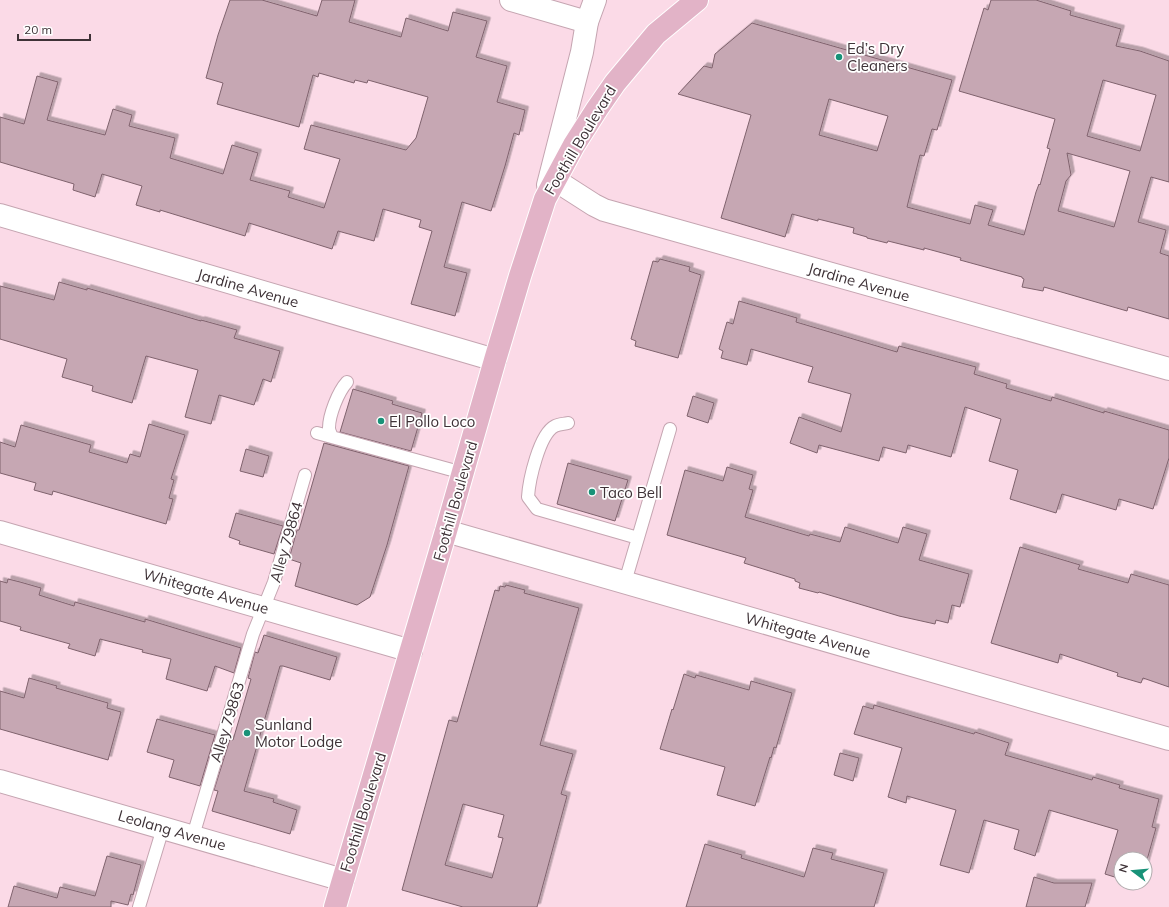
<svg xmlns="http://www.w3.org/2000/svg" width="1169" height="907" font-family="Mulish,sans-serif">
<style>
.building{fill:#c6a7b3;stroke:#7f626d;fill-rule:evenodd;filter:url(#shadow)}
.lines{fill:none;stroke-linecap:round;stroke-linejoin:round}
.service-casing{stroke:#c5a5b1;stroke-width:14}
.minor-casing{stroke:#c5a5b1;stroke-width:24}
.tertiary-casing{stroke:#c5a5b1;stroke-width:24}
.primary-casing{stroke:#fff;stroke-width:24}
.service{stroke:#fff;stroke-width:12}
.minor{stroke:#fff;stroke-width:22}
.tertiary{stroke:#fff;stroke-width:22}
.primary{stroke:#e2b3c7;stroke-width:22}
.poi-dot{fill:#189278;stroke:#fff;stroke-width:1.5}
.labels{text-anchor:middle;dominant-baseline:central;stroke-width:3.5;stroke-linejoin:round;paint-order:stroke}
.poi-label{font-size:15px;fill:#3e3237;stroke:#fff;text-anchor:start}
.street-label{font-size:15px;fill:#3e3237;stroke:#fff}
</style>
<defs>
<filter id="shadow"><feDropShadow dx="3.5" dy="-3.5" stdDeviation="0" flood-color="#0004"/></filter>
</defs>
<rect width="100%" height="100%" fill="#fbdae7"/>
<path class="building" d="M230 0H262L317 16 322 0H355L349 22 401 37 406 18 448 31 453 12 487 21 476 57 507 66 497 102 525 110 519 135 514 133 505 166 491 211 462 202 444 267 467 273 455 316 411 304 432 231 419 227 421 220 383 209 374 241 338 231 332 249 249 223 245 236 160 210V212L136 205 142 186 102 174 95 197 73 190 74 184 0 162V117L24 124 37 76 58 82 47 120 105 135 113 109 132 115 129 126 175 138 170 158 223 174 232 145 258 153 250 180 290 191 288 197 324 208 340 159 304 149 311 125 406 150 416 138 428 97 368 80 367 83 355 80 354 83 319 73 318 77 313 75 299 127 217 104 223 83 206 78 218 35Z
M991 0H1036L1071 11 1070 15 1121 29 1116 46 1140 51 1169 61V182L1151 177 1138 222 1166 230 1160 253 1169 256V319L1128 307 1127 311 1044 287 1043 291 1022 287 1024 279 1022 278V277L960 260 961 258 924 248V250L888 241 887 243 867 238V237L853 233 854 228 818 219V221L792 214 785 237 721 218 751 115 678 94 704 66 712 68 715 54 752 23 952 80 937 130 932 129 924 156 920 155 907 207 970 224 975 205 993 210 988 225 1024 235 1036 192 1039 184 1040 185 1050 149 1047 148 1055 119 959 91 984 8 988 10ZM1103 80 1156 95 1140 151 1087 136ZM829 99 888 116 877 151 819 135ZM1067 153 1130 171 1114 227 1058 211 1066 181 1071 175Z
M660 259 690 267 689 271 701 275 678 358 635 346 636 341 631 339 653 261 658 262Z
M59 282 87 290V288L201 321V320L237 330 234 338 280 351 271 382 263 379 254 405 219 395 211 424 185 417 198 370 146 356 132 403 92 391 93 386 62 377 67 359 0 339V286L54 300Z
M739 301 797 318 796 322 897 352 899 346 976 367 974 374 1007 384 1006 388 1051 401 1052 397 1104 413V411L1169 430V458L1153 509 1119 499 1116 510 1062 494 1056 513 1010 499 1018 470 989 461 1001 419 965 407 951 457 908 445 906 453 883 447 879 461 819 445 817 453 790 443 799 417 841 432 851 394 808 382 813 367 751 349 747 365 721 358 723 351 719 349 727 322 733 324Z
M353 389 393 401 392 404 422 413 411 451 340 432Z
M693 396 714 403 708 423 687 416Z
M149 424 185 435 171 479 174 480 169 498 173 499 166 524 53 491 52 495 34 490 36 483 0 473V442L15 447 21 425 91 445 89 452 127 463 130 454 140 457Z
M324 443 409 466 387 545 370 597 357 605 295 586 301 563 289 559 297 530H299Z
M246 449 269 456 263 477 240 471Z
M568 463 628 480 615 521 557 504Z
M727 467 753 475 749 489 753 490 745 517 809 536 810 534 840 542 845 527 898 543 903 527 927 534 919 560 969 574 960 607 952 605 948 623 936 620 935 624 899 616 819 592 818 593 799 588 800 583 795 581V579L744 563 746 558 667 535 685 470 723 481Z
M236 513 283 526 274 554 239 544 240 541 229 537Z
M1020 547 1080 565 1078 569 1128 583 1131 574 1169 585V687L1143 678 1141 683 1117 676 1118 673 1060 654 1058 663 991 643Z
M8 579 20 582 41 588 39 595 74 606 75 602 145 622V619L241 648 234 673 215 666 207 691 166 679 171 659 142 652 143 650 100 639 95 656 68 648 70 644 20 630 21 627 0 621V581L7 583Z
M506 585 525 590 524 593 579 608 540 745 573 754 561 794 567 796 537 907H463L402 890 449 720 457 722 495 590 499 591 500 586 505 587ZM463 804 504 815 498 837 503 838 492 878 445 865Z
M264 635 337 657 330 680 283 666H280L244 791 274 799 273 802 297 810 290 834 212 811 218 791 214 790 230 739 233 740 251 679 248 678 255 652 258 653Z
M684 674 695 678 696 675 749 690 751 681 792 693 776 748 774 747 771 758 770 757 755 806 717 795 725 767 660 749 672 709 673 710Z
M29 678 57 686 56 688 108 703 107 708 121 712 108 760 0 729V691L24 698Z
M874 705 974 734 975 732 1009 743 1005 755 1092 780 1093 777 1120 785 1119 788 1159 799 1152 827 1156 828 1145 867V859H1121V879L1105 874 1118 830 1049 810 1035 856 1014 849 1019 830 984 820 969 873 940 865 956 810 907 796 906 803 888 797 902 748 854 734 863 706 873 709Z
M157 719 215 735 200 786 169 777 174 760 147 752Z
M840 753 859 758 853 781 834 775Z
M705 844 742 855 741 858 804 877 813 848 833 853 831 859 884 873 874 907H686Z
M107 856 141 865 133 895 131 894 128 905 111 901V907H8L14 886 57 898 60 887 95 896Z
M1034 877 1054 883H1092L1085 907H1026Z"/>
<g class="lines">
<defs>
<path id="service" d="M568 423C564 424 559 424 555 426 539 434 529 481 528 497L537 509 638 538
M317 433 463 473
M332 437C331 434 329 431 329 428 329 415 338 392 347 382
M625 582 670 429
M193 836 253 634 274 582 305 475
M139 907 163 828"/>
<path id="minor" d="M511 0 587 22
M555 180 594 205 604 210 1169 369
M0 215 495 360
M446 531 1169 739
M0 532 411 651
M0 781 343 880"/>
<path id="tertiary" d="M548 185 582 52 587 22 595 0"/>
<path id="primary" d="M335 907 446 531 495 360 520 276 545 199 574 145 597 109 615 83 656 34 697 0"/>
</defs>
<use href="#service" class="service-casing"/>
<use href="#minor" class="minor-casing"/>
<use href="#tertiary" class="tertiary-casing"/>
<use href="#primary" class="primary-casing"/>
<use href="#service" class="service"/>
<use href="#minor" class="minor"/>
<use href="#tertiary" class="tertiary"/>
<use href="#primary" class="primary"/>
</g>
<g class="poi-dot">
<circle cx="839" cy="57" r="4"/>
<circle cx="381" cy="421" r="4"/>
<circle cx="592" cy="492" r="4"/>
<circle cx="247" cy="733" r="4"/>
</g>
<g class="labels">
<g class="poi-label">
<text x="847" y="48">Ed’s Dry<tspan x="847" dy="17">Cleaners</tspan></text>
<text x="389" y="421">El Pollo Loco</text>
<text x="600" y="492">Taco Bell</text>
<text x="255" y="724">Sunland<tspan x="255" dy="17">Motor Lodge</tspan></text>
</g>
<g class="street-label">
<text transform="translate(580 140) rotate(-59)">Foothill Boulevard</text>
<text transform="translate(859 282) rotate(16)">Jardine Avenue</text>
<text transform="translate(248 288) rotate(16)">Jardine Avenue</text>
<text transform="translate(455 501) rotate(-74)">Foothill Boulevard</text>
<text transform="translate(286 542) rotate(-74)">Alley 79864</text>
<text transform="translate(206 591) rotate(16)">Whitegate Avenue</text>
<text transform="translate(808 635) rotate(16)">Whitegate Avenue</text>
<text transform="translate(227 722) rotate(-73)">Alley 79863</text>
<text transform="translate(363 812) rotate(-73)">Foothill Boulevard</text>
<text transform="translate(172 830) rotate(16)">Leolang Avenue</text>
</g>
</g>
<g transform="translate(1133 871) rotate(286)"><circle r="19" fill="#ffffff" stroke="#b2adaf"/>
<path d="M0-3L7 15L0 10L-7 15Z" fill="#189278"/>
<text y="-6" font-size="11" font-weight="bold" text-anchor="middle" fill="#3e3237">N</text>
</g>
<path d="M18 34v6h72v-6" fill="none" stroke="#3e3237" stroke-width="2"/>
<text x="24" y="34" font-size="12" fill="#3e3237" stroke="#ffffff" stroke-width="3" paint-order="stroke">20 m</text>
</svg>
